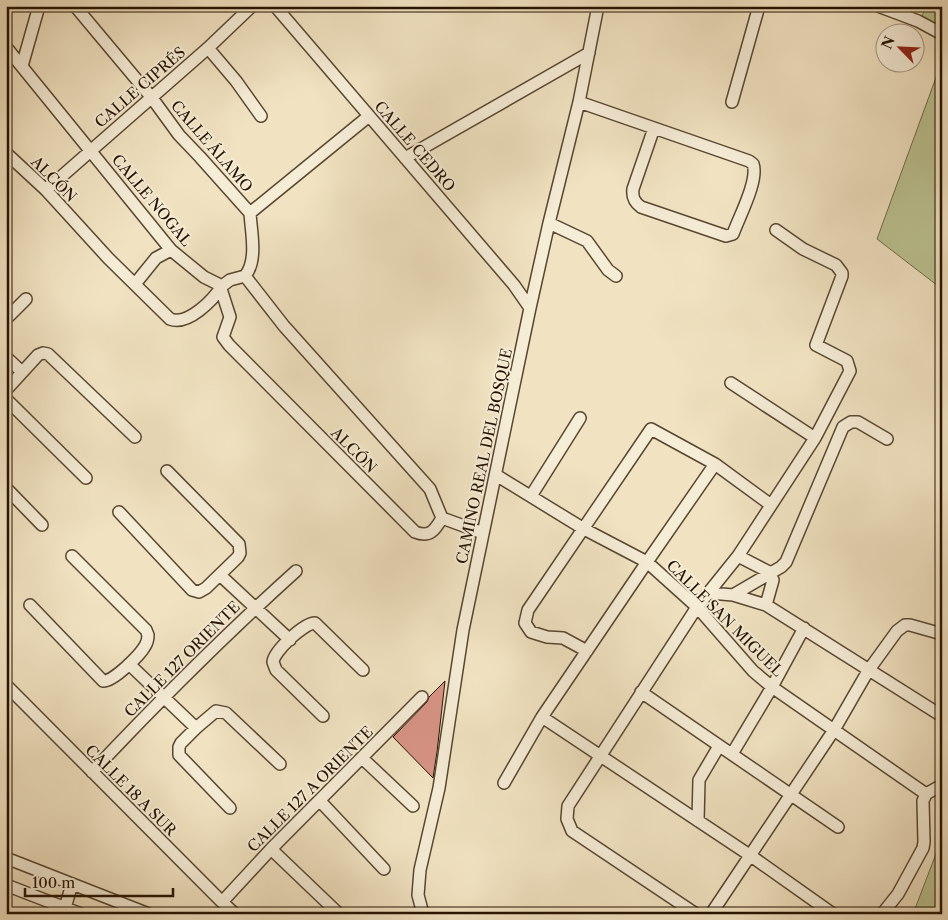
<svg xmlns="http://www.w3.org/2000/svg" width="948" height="920" font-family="'Libre Caslon Text',serif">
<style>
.green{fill:#bcc392;stroke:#706a4a}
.building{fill:#d89487;stroke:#251201}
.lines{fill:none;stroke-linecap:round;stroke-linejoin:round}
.minor-casing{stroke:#584631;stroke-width:14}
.minor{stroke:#f6edd7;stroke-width:11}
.labels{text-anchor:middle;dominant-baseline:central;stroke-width:4;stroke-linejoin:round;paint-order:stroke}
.street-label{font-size:15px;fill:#251201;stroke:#f6edd7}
</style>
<rect width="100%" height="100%" fill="#f1e3c2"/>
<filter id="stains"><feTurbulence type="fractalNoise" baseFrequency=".004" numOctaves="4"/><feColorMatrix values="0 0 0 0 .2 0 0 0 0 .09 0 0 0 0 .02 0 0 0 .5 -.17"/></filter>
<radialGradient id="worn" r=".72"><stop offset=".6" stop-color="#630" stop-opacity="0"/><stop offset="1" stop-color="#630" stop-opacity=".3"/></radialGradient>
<path class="green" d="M926 6H942V36L919 24Z
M942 61V289L877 239Z
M942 838V914H913Z"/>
<path class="building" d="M445 681 437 752 433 778 393 737 427 702 429 697Z"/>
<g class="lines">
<defs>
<path id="minor" d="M75 6 152 98 179 135 200 157 250 213
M275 6 514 285 530 308
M878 6 918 21 942 34
M6 47 171 250 204 277 222 286 230 280 245 276
M208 48 236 81 261 116
M22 66 39 6
M579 102 749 161 753 164C759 180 739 217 733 234L726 236 641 207C634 202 632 197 633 189L654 128
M732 102 759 6
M6 153 46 190 108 258 170 319C188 326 213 300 222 286
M405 158 589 53
M46 190 208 48 252 6
M250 213 369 116
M549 223 587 241 608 270 616 276
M245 276 284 326 430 489 442 518
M245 276C258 260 251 232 250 213
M135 284 156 258 171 250
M221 289 230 317 223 337 229 345 415 532C430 538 435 530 442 518L483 533
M6 319 26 299
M6 357 22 372
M731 383 815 438
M6 390 38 355 43 353 48 354 135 437
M6 399 86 478
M496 475 584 529 647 562 697 607 753 671 772 687 926 794
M6 488 42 525
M531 496 580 418
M119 512 192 590 199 592 206 588 238 557 240 553 239 544 167 471
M738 556 769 572 773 580 766 605
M220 575 290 640
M710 593 733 595 766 605 942 716
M733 595 781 567 786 562 843 427 851 422H858L887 439
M30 605 103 681C113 682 140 655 145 646 147 643 148 639 148 635L146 630 72 556
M587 651 563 638 547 637 531 632 525 623 528 610 651 429 715 464 771 505
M129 664 196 728
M6 685 222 902 235 914
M641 692 838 827
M323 716 276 670 273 662C274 651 304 623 315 623L363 670
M542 717 751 856 833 914
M732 754 772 687 804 628
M362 758 413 806
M92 772C157 703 225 635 296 571
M504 783 542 717 647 562 715 464
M320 801 384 869
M230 808 179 755V747L181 743 196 728 216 711 226 713 280 764
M698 821 699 780 719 746
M271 849 339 914
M6 858 149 914
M6 885 81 914
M222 902 271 849 422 697
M65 908 72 884
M423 914 418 895 420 870 439 788 463 630 530 308 549 223 579 102 598 6
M696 914 572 831 567 819 568 806 697 607 738 556 815 438 850 371 847 361 816 345 842 276V273L836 265 803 249 776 230
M711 914 834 730 868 671 897 631 905 625H910L942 634
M882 914 898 894 923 848 924 842 923 801 926 794 942 785"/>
</defs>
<use href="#minor" class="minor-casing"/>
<use href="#minor" class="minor"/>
</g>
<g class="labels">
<g class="street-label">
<text transform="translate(140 87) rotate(-41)">CALLE CIPRÉS</text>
<text transform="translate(212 146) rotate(49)">CALLE ÁLAMO</text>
<text transform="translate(415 146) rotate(49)">CALLE CEDRO</text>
<text transform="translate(54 179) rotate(45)">ALCÓN</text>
<text transform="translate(152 200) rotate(50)">CALLE NOGAL</text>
<text transform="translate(354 450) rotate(45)">ALCÓN</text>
<text transform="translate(484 456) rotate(-78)">CAMINO REAL DEL BOSQUE</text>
<text transform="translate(725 618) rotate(45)">CALLE SAN MIGUEL</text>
<text transform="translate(182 659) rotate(-45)">CALLE 127 ORIENTE</text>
<text transform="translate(310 789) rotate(-45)">CALLE 127 A ORIENTE</text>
<text transform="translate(131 790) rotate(45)">CALLE 18 A SUR</text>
</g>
</g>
<rect width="948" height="920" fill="none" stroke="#f1e3c2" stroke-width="25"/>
<rect x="8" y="8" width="933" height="905" fill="none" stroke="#251201" stroke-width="2.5"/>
<rect x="12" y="12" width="923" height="895" fill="none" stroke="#251201"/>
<g transform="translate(900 48) rotate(294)"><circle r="24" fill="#f6edd7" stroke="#a29581"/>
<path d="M0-4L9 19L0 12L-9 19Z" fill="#8f2418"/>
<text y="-8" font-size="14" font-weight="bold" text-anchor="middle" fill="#251201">N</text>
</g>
<path d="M25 888v8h148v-8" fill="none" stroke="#251201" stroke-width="2.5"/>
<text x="32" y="888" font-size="15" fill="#251201" stroke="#f6edd7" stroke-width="4" paint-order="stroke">100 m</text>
<rect width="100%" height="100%" filter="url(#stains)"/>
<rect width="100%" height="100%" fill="url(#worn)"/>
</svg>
